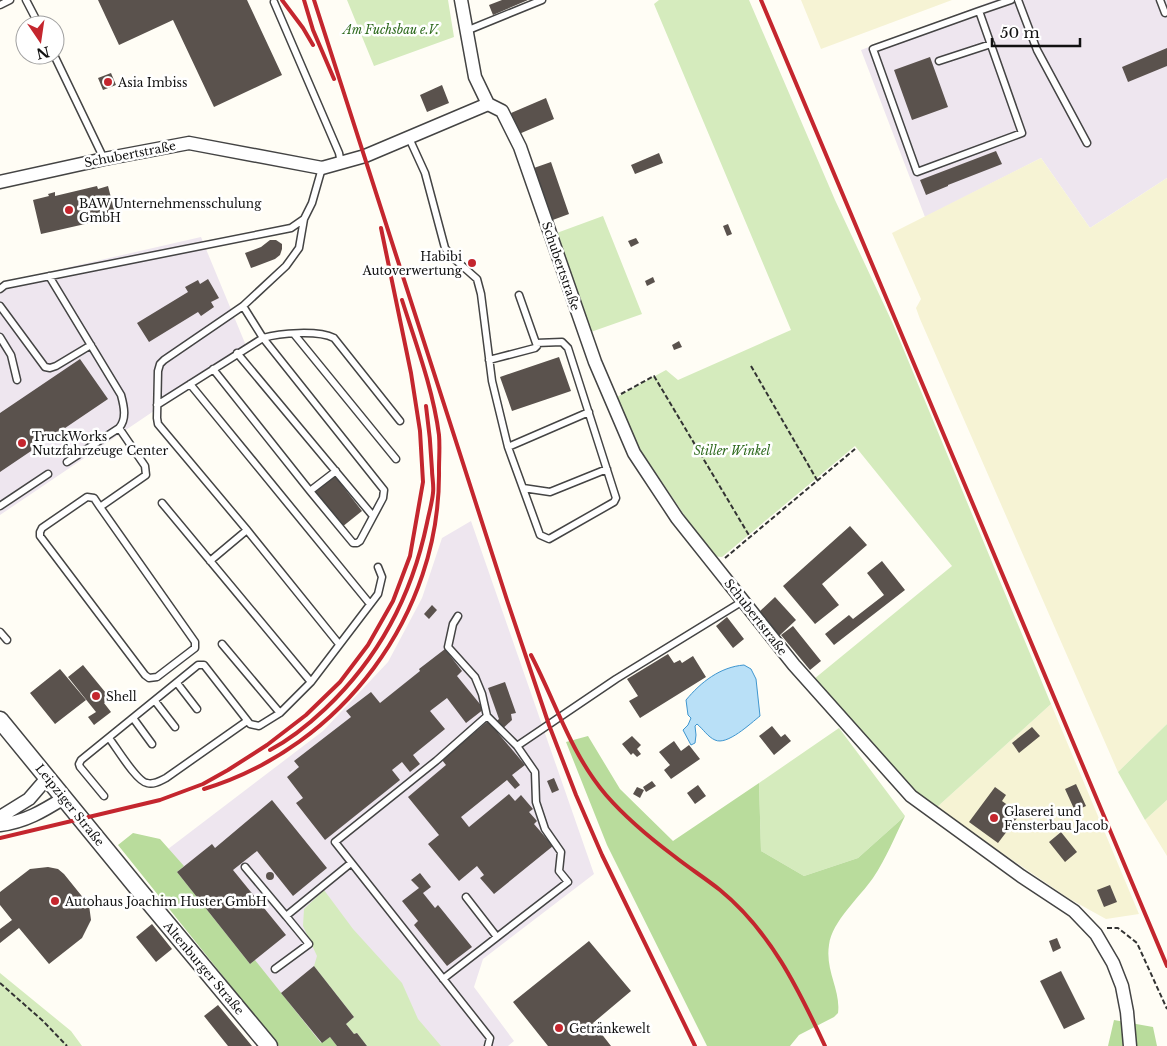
<svg xmlns="http://www.w3.org/2000/svg" width="1167" height="1046" font-family="'Libre Baskerville',serif">
<style>
.industrial{fill:#eee6ef}
.farmland{fill:#f6f3d4}
.green{fill:#d5ebbd}
.forest{fill:#b9dc9c}
.water{fill:#b9e0f7;stroke:#3f96cf}
.building{fill:#5a524d}
.lines{fill:none;stroke-linecap:round;stroke-linejoin:round}
.service-casing{stroke:#444;stroke-width:9}
.minor-casing{stroke:#444;stroke-width:15}
.tertiary-casing{stroke:#444;stroke-width:19}
.path{stroke:#333;stroke-width:2;stroke-dasharray:5 2.5;stroke-linecap:butt}
.service{stroke:#fff;stroke-width:6}
.minor{stroke:#fff;stroke-width:12}
.tertiary{stroke:#fff;stroke-width:16}
.rail{stroke:#c4262e;stroke-width:4}
.poi-dot{fill:#c4262e;stroke:#fff;stroke-width:2}
.labels{text-anchor:middle;dominant-baseline:central;stroke-width:5;stroke-linejoin:round;paint-order:stroke}
.park-label{font-size:12px;font-style:italic;fill:#2f6b1f;stroke:#fff}
.poi-label{font-size:12px;fill:#111;stroke:#fff;text-anchor:start}
.street-label{font-size:12px;fill:#111;stroke:#fff}
</style>
<rect width="100%" height="100%" fill="#fffdf5"/>
<path class="industrial" d="M995 0H1167V178L1090 228 1041 158 925 217 861 50Z
M201 237 247 348 0 515V283Z
M471 521 594 874 483 959 474 987 514 1041 508 1046H298L151 862 323 731 388 662 422 598 442 538Z"/>
<path class="farmland" d="M801 0H952L821 49Z
M1041 158 1090 228 1167 178V724L1118 772 920 319 916 308 921 299 892 233Z
M1051 704 1139 914 1106 919 1068 898 936 808Z
M1167 800V856L1145 820Z"/>
<path class="green" d="M347 0H448L454 37 374 66Z
M659 0H749L835 200 893 324 1051 704 936 808 914 790 814 679 952 566 855 446 722 557 712 556 641 451 615 398 666 370 678 380 791 330 654 4Z
M603 216 642 314 588 333 554 234Z
M1167 724V800L1145 820 1118 772Z
M839 728 905 816 858 858 804 876 761 851 759 783Z
M324 890 353 929 402 983 418 1019 441 1046H367L357 1033 354 1034 346 1024 354 1017 314 966 317 956 303 926 304 909Z
M0 973 71 1031 82 1046H0Z"/>
<path class="forest" d="M588 736 620 789 673 841 759 783 761 851 804 876 858 858 905 816C895 836 886 859 873 878 860 897 832 921 829 945 825 971 841 990 838 1013L834 1017 799 1035 790 1046H707L607 845 566 742Z
M133 833 160 839 184 866 177 872 250 964 255 960 321 1043 330 1037 337 1046H279L118 845Z
M1114 1020 1153 1027 1157 1046H1108Z"/>
<path class="water" d="M744 665 751 669 756 679 760 716C751 723 727 746 715 740 708 737 703 729 697 724L695 726 696 735 695 743 691 745 683 730 688 725 691 718 688 715 686 700C701 682 720 667 744 665Z"/>
<path class="building" d="M98 0H247L282 75 214 107 173 20 119 45Z
M502 0H528L493 15 489 5Z
M1167 48V66L1128 82 1122 67Z
M930 57 948 107 912 120 894 70Z
M111 73 116 85 103 90 98 78Z
M442 85 449 103 427 112 420 95Z
M546 98 554 119 519 134 511 113Z
M996 151 1002 164 948 185V186L926 195 920 180Z
M659 153 663 163 635 174 631 165Z
M551 162 569 214 550 221 531 169Z
M97 186 98 189 108 186 116 217 41 234 33 200 49 196 48 194 55 192V196Z
M728 224 732 234 727 236 723 226Z
M636 238 639 243 631 247 628 241Z
M270 240H276L282 244V249L280 255 275 259 251 268 245 253 261 247Z
M653 277 655 282 647 286 645 281Z
M208 279 219 298 211 302 214 307 201 316 198 312 149 342 137 323 188 292 185 287 198 280 200 284Z
M679 341 682 347 674 350 672 345Z
M559 357 571 391 512 411 500 377Z
M80 359 108 399 0 472V413Z
M335 476 362 511 342 527 315 492Z
M850 526 867 545 822 584 839 605 815 624 783 586Z
M882 561 905 590 834 645 825 634 849 615 853 619 884 595 867 573Z
M775 597 796 620 779 636 758 613Z
M432 605 437 610 429 619 424 614Z
M727 617 744 639 733 648 716 626Z
M793 626 821 661 810 670 781 635Z
M445 649 462 671 457 676 484 709 466 723 447 698 430 711 445 729 413 755 420 764 410 772 402 762 392 770 400 780 325 840 296 803 303 798 287 777 299 767 294 761 351 717 346 711 371 692 380 703 420 671 419 669Z
M668 654 674 663 680 660 682 663 693 656 706 677 640 718 629 701 638 696 627 679Z
M83 665 110 698 104 703 111 712 94 725 88 717 96 712 68 677Z
M60 669 86 700 55 724 30 693Z
M505 682 516 713 511 714 512 720 498 733 525 765 512 775 520 785 515 789 507 780 461 817 469 827 509 794 515 801 521 795 533 809 529 812 537 821 534 824 553 846 494 894 480 878 484 875 477 866 459 881 428 844 439 835 408 797 446 765 442 760 488 721 492 725 499 719 488 688Z
M772 726 781 737 785 734 791 741 774 755 759 736Z
M1032 727 1040 736 1019 753 1012 743Z
M632 736 641 745 637 749 641 754 637 757 633 753 631 755 622 744Z
M674 741 681 751 689 745 700 759 671 779 664 770 670 765 659 752Z
M554 778 559 790 552 793 547 781Z
M652 781 656 786 646 792 643 787Z
M1076 784 1086 806 1075 811 1065 789Z
M698 785 706 796 695 804 687 793Z
M637 787 644 790 640 798 633 794Z
M995 787 1006 795 1002 801 1020 814 998 843 969 822Z
M272 800 327 868 293 896 257 851 233 870 286 935 250 964 177 872 212 844 215 848Z
M1061 832 1077 852 1065 862 1049 842Z
M48 867 58 869 64 874 89 905 91 920 82 938 49 964 19 928 0 943V929L12 920 0 905V892L30 869Z
M266 876a4 4 0 1 1 8 0a4 4 0 1 1-8 0Z
M420 873 431 887 423 893 435 908 438 905 472 947 447 966 414 925 418 921 402 901 419 888 411 880Z
M1110 885 1117 902 1104 907 1097 890Z
M152 924 172 949 156 962 136 937Z
M1057 938 1061 948 1053 952 1049 941Z
M589 941 631 991 593 1023 611 1046H548L513 1002Z
M314 966 354 1017 346 1024 354 1034 357 1033 367 1046H337L330 1037 322 1043 281 993Z
M1061 971 1085 1019 1064 1029 1040 981Z
M218 1005 252 1046H228L204 1016Z"/>
<g class="lines">
<defs>
<path id="service" d="M26 0 39 25
M1018 0 1037 50 1087 143
M1160 0 1165 13
M274 2 339 153 341 163
M0 5 10 0
M979 11 873 49 917 172 1022 133 979 11 1011 0
M466 31 542 0
M54 55 104 159
M939 61 991 44
M409 138 425 173 445 248 451 256 477 279 481 294 492 381 508 447 540 535 549 539 614 502 616 498 568 348 562 342 536 343
M304 219 299 248 286 266 243 306 164 360 160 364 158 371 157 418 158 424 247 530 339 644
M49 276 121 395C124 406 127 419 119 428L67 462
M0 289 5 285 291 228 304 219 312 203 322 168
M0 306 45 367 50 368 56 366 91 345
M294 334 396 459
M0 337 11 355 17 380
M237 353 373 516
M489 360 535 348 537 346 519 295
M213 369 310 491 353 543H357L360 541 383 498 384 490 263 338 243 306
M190 384 370 604
M157 405 263 338C280 333 318 330 334 338L400 421
M508 447 589 412
M523 488 550 492 607 469
M310 491 336 471
M87 497 94 498 100 507 195 642V648L157 677 149 678 145 675 40 536V532L42 528Z
M162 503 311 682
M0 506 48 474
M100 507 146 475 145 466 119 428
M210 561 247 530
M458 616 453 624 448 647 475 677 482 694 487 716
M0 632 7 640
M222 644 280 713
M177 683 197 709
M155 701 175 727
M133 718 152 744
M109 738C116 747 137 782 147 783 154 785 160 781 166 778L247 721
M104 796 80 767 79 764 81 760 198 665H204L250 724 259 726 280 713 311 682 378 594 382 577 378 567
M245 867 286 916
M466 897 497 937
M275 969 309 944 286 916 351 863
M443 979 568 882 559 871 561 852 545 829 536 802 535 772 517 746 616 679 743 601
M488 1046 490 1038 335 842 436 761 487 716 517 746"/>
<path id="minor" d="M488 104 502 111 520 147 595 362 634 453 677 518 794 665 911 796 1021 876 1074 911 1096 934 1113 963 1122 986 1127 1012 1130 1046
M0 182 104 159 189 143 322 168 365 156 488 104 475 77 461 0
M0 817 29 799 48 777
M0 825C25 822 43 811 64 798"/>
<path id="tertiary" d="M0 720 139 890 269 1046"/>
</defs>
<use href="#service" class="service-casing"/>
<use href="#minor" class="minor-casing"/>
<use href="#tertiary" class="tertiary-casing"/>
<path class="path" d="M751 366 817 480
M621 394 654 376 750 537
M725 558 855 449
M1107 928H1118L1137 943 1167 1009
M0 983 43 1021 67 1046"/>
<use href="#service" class="service"/>
<use href="#minor" class="minor"/>
<use href="#tertiary" class="tertiary"/>
<path class="rail" d="M282 0 303 28 313 45
M304 0 313 30 334 79
M314 0 507 600 549 725 576 795 602 855 695 1046
M761 0 1167 966
M531 655C556 703 571 754 606 795 626 818 650 838 674 856 689 868 705 878 720 890 770 931 798 988 825 1046
M270 750C291 739 308 725 325 709 379 658 412 595 427 523 429 513 432 503 433 493 434 485 432 477 432 470 431 448 429 427 426 406
M204 789C342 747 441 614 439 470 439 458 440 447 439 435 433 389 416 344 402 300
M0 838 160 800 203 784 228 770 267 745 306 715 340 682 368 645 393 601 410 556 423 482 420 431 411 373 381 228"/>
</g>
<g class="poi-dot">
<circle cx="108" cy="82" r="5"/>
<circle cx="69" cy="210" r="5"/>
<circle cx="472" cy="263" r="5"/>
<circle cx="22" cy="443" r="5"/>
<circle cx="96" cy="696" r="5"/>
<circle cx="994" cy="818" r="5"/>
<circle cx="55" cy="901" r="5"/>
<circle cx="559" cy="1028" r="5"/>
</g>
<g class="labels">
<g class="park-label">
<text x="391" y="29">Am Fuchsbau e.V.</text>
<text x="732" y="450">Stiller Winkel</text>
</g>
<g class="poi-label">
<text x="118" y="82">Asia Imbiss</text>
<text x="79" y="203">BAW Unternehmensschulung<tspan x="79" dy="14">GmbH</tspan></text>
<text x="462" y="256" text-anchor="end">Habibi<tspan x="462" dy="14">Autoverwertung</tspan></text>
<text x="32" y="436">TruckWorks<tspan x="32" dy="14">Nutzfahrzeuge Center</tspan></text>
<text x="106" y="696">Shell</text>
<text x="1004" y="811">Glaserei und<tspan x="1004" dy="14">Fensterbau Jacob</tspan></text>
<text x="65" y="901">Autohaus Joachim Huster GmbH</text>
<text x="569" y="1028">Getränkewelt</text>
</g>
<g class="street-label">
<text transform="translate(130 154) rotate(-11)">Schubertstraße</text>
<text transform="translate(561 266) rotate(71)">Schubertstraße</text>
<text transform="translate(756 617) rotate(52)">Schubertstraße</text>
<text transform="translate(70 805) rotate(51)">Leipziger Straße</text>
<text transform="translate(204 968) rotate(50)">Altenburger Straße</text>
</g>
</g>
<g transform="translate(40 40) rotate(167)"><circle r="24" fill="#ffffff" stroke="#a0a0a0"/>
<path d="M0-4L9 19L0 12L-9 19Z" fill="#c4262e"/>
<text y="-8" font-size="14" font-weight="bold" text-anchor="middle" fill="#111111">N</text>
</g>
<path d="M992 38v8h88v-8" fill="none" stroke="#111111" stroke-width="2.5"/>
<text x="1000" y="38" font-size="15" fill="#111111" stroke="#ffffff" stroke-width="4" paint-order="stroke">50 m</text>
</svg>
